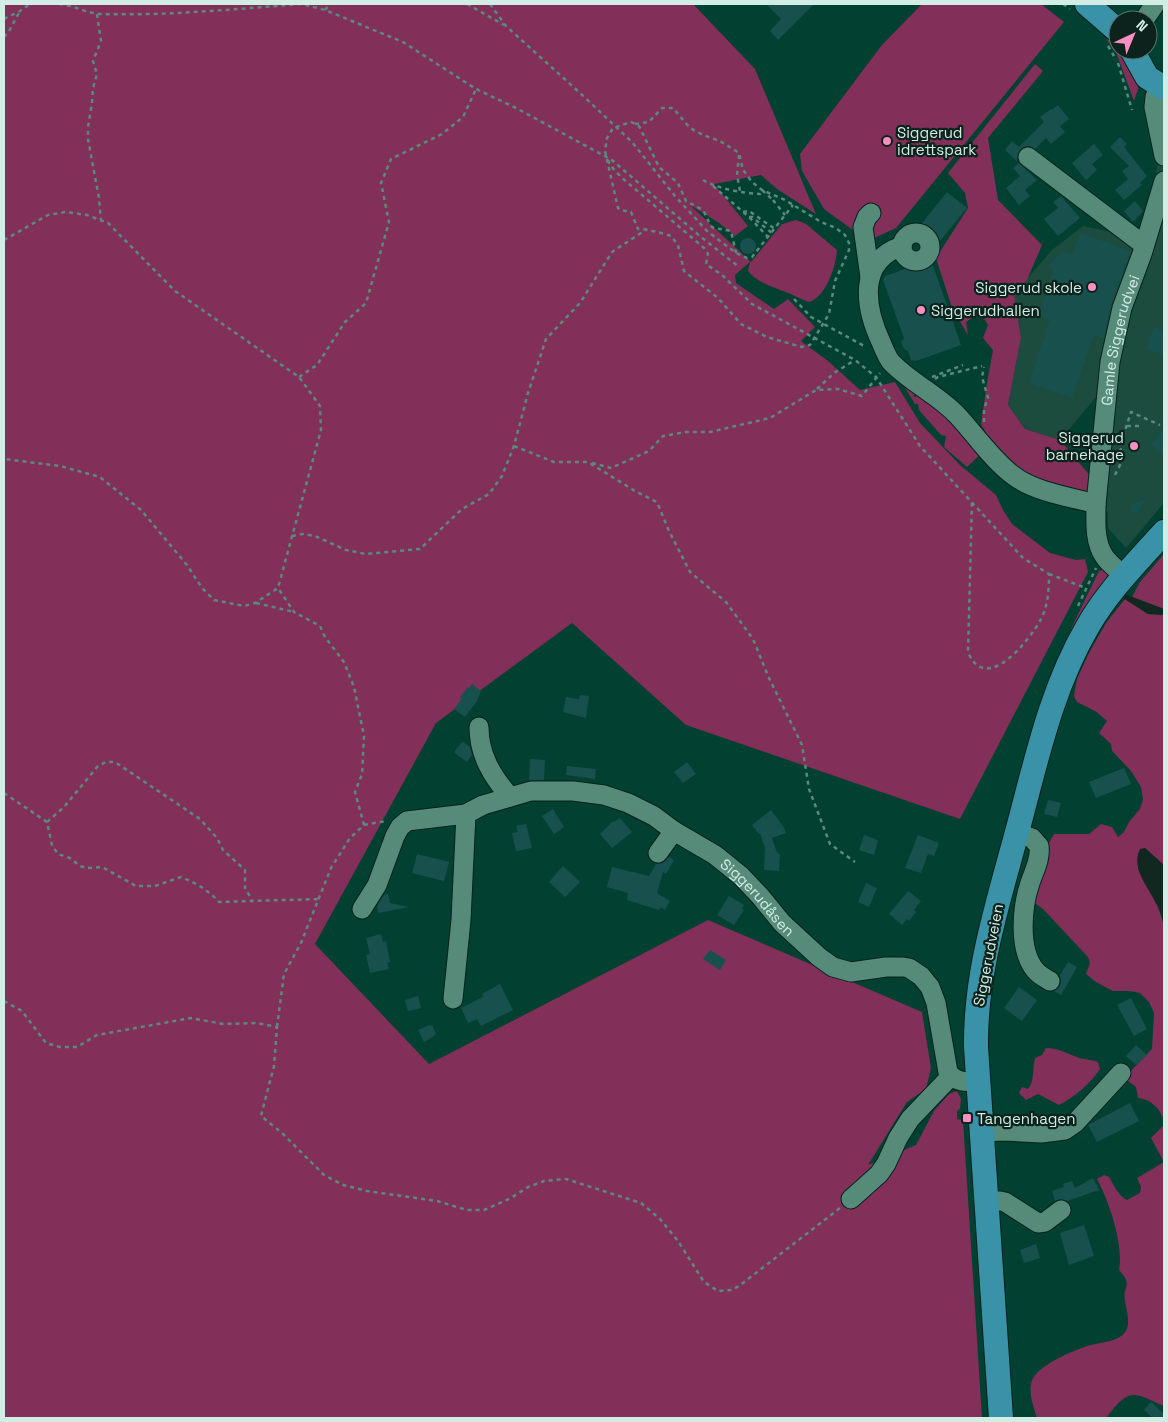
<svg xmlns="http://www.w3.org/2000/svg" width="1168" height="1422" font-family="'Space Grotesk',sans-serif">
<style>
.built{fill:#1b4c3e}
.green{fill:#822f5a}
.water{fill:#132721}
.building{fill:#18504e}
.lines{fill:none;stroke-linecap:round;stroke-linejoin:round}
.minor-casing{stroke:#06231b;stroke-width:21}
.major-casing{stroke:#06231b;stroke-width:26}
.path{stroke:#5a8a7d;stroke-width:2.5;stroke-dasharray:4 4;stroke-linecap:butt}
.minor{stroke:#568b7a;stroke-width:19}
.major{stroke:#3992a8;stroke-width:24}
.poi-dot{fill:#fc8fc1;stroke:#0c221c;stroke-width:2}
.labels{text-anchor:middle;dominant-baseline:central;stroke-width:4.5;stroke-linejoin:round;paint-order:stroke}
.poi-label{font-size:15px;fill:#d2ede3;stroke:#0c221c;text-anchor:start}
.street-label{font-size:15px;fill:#d2ede3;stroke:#0c221c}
</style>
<rect width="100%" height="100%" fill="#024032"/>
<path class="built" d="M1164 140V503L1126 548 1108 528V513L1102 506V390L1060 440 1025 429 1008 405 1021 338 1014 294 1052 250 1083 226 1140 238Z"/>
<path class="green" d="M4 4H693L755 69 816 214 777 189 761 175 714 184 748 226 735 236 719 223 690 205 751 262 782 224 796 220 806 224 837 250C836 266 826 297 809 302 800 299 792 294 783 291 771 286 756 282 748 271L750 262 735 275 736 283 774 309 788 299 815 327 801 341 828 361 860 390 895 382 920 423 960 465 996 495 1003 510 1012 524 1050 553 1076 560 1085 559 1088 572 960 819 686 725 572 623 436 723 315 944 429 1064 708 920 922 1012 931 1068 926 1089 907 1102 868 1165 916 1145 934 1111 949 1094 957 1091 961 1099 960 1109 957 1111V1119L963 1120 982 1418H4Z
M922 4H1041L1064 22 896 228 868 241 824 209 802 171 800 154 882 45Z
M1113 36 1118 43V50H1123L1138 80V89L1134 101 1116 52 1107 40V37Z
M1035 64 1043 71 988 138 998 200 1042 245 1027 280 1014 294 1021 338 1008 405 1025 429 1060 440 1092 478 1085 497 1030 481 995 449 981 424 987 383 993 350 983 338 988 325 980 312 966 322 968 335 952 308 936 258 968 208 965 193 948 173Z
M896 373 917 389 914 394V397H916V395L919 393 985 450 967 467 944 447 946 436 941 435 919 410 918 404H915Z
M1164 554V609L1132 597 1140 582Z
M1102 570H1105L1109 576 1005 834 1041 700C1058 655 1078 614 1099 571Z
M1125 599 1148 614 1164 615V865L1145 848 1138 869 1158 907 1164 925V1121C1160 1108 1152 1100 1138 1098L1136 1087 1128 1081V1074L1152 1049 1154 1013 1149 1002 1140 993 1130 991H1113L1096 982 1086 974 1090 963 1088 957 1043 909 1029 899 1048 845 1054 834H1089L1101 824 1112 827 1118 837 1124 832 1129 822 1140 809 1143 799 1141 787 1131 771 1112 751 1111 744 1099 733 1107 721 1095 711 1077 702 1074 696 1075 690 1077 679 1089 653 1106 623Z
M1046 1048C1058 1048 1066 1053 1077 1057 1084 1060 1091 1059 1098 1062L1100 1069C1090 1084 1076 1096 1059 1105L1038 1094 1026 1100 1019 1093 1022 1087 1028 1089C1035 1081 1032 1068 1035 1058L1042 1055Z
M1164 1122V1406C1132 1392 1130 1387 1106 1418H1037C1034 1408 1029 1395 1031 1384 1034 1366 1071 1352 1087 1346 1099 1342 1122 1343 1127 1328 1130 1320 1126 1309 1125 1301 1122 1286 1134 1286 1119 1270 1124 1245 1109 1201 1097 1179L1104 1175 1109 1177C1114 1185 1118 1196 1127 1200L1140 1193 1141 1187 1137 1178 1164 1162 1151 1138 1163 1126Z"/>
<path class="water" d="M1123 595H1127L1164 609V615L1148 614 1123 598Z
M1145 848 1164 865V925C1162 919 1161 912 1158 907 1150 889 1130 869 1140 849Z"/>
<path class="building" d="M766 4H814L778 40 770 31 781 19Z
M1058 105 1069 119 1060 126 1065 132 1051 144 1046 138 1035 149 1030 146 1023 147 1019 151 1017 161 1005 150 1012 141 1019 147 1044 122 1040 117 1051 109 1052 110Z
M1120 137 1127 144 1124 147 1147 176 1140 183 1142 185 1124 200 1115 190 1128 179 1122 171 1129 166 1110 147Z
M1094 144 1103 155 1092 164 1097 170 1086 180 1072 163Z
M1019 163 1037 180 1025 190 1030 196 1019 205 1006 188 1020 176 1013 168Z
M947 192 967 208 939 242 919 227Z
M1061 196 1080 218 1058 236 1044 219 1058 208 1053 202Z
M1135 201 1143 211 1133 222 1124 211Z
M1080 233 1131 251 1111 304 1104 338 1094 335 1072 398 1029 383 1050 320 1038 315 1053 271 1048 265 1063 251 1073 254Z
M740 246a8 8 0 1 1 16 0a8 8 0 1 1-16 0Z
M931 260 961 345 916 361 911 360 908 351 904 349 901 342 904 338 883 280 885 276Z
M1154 327 1164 331V355L1146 349Z
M1164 429V455L1151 445Z
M1146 499 1137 514 1129 510 1132 504Z
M472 684 481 691 477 701 465 717 454 709 462 698 460 697 468 687 469 688Z
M580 695 589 696 586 718 563 712 566 697 579 699Z
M463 742 470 747 472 755 467 762 455 753V751L461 743Z
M530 759 545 760 544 780H529Z
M687 762 696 774 683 783 674 772Z
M567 766 596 769 595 779 566 775Z
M1124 768 1131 784 1096 798 1089 782Z
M1048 800 1061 803 1057 817 1044 814Z
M553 809 564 827 554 834 542 816Z
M771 810 783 826 786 833 772 838 777 853 780 854 779 871 764 870 765 848 760 833 759 834 752 825Z
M620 818 632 832 612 848 600 834 613 821 614 822Z
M526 824 532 848 516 851 512 833 518 832 516 826Z
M864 835 878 840 874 855 859 850Z
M918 835 939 843 934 856 928 854 921 873 905 868Z
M417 854 449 862 444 881 412 873Z
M669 857 674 860 666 874 663 872 657 893 670 901 665 910 661 907 659 910 627 900 628 893 607 887 612 867 649 876 656 864 663 863Z
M563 866 580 882 565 897 549 882Z
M866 883 877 888 869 907 858 902Z
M908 891 921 901 914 910 916 912 909 921 907 919 902 925 889 914Z
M388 894 390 903 409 907 378 913 377 906 384 895Z
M729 896 744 905 742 909 744 910 734 925 717 915Z
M381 934 383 942 386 941 390 962 387 963 389 969 370 973 366 955 370 954 366 938Z
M710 950 726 960 720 970 703 959Z
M1068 962 1077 967 1061 995 1054 991 1060 986 1061 981 1060 975Z
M500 984 513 1010 481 1026 477 1019 468 1023 461 1008 483 997 482 994Z
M1019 987 1037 1000 1022 1021 1004 1008Z
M418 996 421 1008 408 1011 405 1000Z
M1131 998 1147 1029 1134 1036 1117 1005Z
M429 1025V1026L432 1025 436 1034 434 1035V1036L424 1042 418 1030Z
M1136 1045 1147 1055 1136 1065 1126 1056Z
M1130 1103 1139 1121 1097 1142 1088 1125Z
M1093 1178 1099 1190 1067 1201 1060 1199 1055 1201 1052 1191 1064 1187 1063 1184 1072 1181 1075 1188Z
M1084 1225 1094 1256 1069 1265 1060 1233Z
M1036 1244 1040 1258 1024 1263 1020 1250Z
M1151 1402 1164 1414V1418H1153L1144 1410Z"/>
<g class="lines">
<defs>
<g id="minor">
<path d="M1144 20 1155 4"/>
<path d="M1159 86 1155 97 1154 107 1164 156"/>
<path d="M1028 157 1144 245"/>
<circle cx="916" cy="247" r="14"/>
<path d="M902 246C857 261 865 308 881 342 884 349 887 357 891 362 911 383 937 394 957 415 974 433 994 462 1014 476 1035 492 1071 497 1096 504 1096 521 1094 541 1104 556 1109 564 1118 570 1124 576"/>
<path d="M870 277 863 227 867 217 871 213"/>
<path id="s1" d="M1096 504 1110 362 1122 308 1142 254 1164 181"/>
<path d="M479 727C479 755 492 776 510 797"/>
<path d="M1017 833 1032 838 1039 846C1041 859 1034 871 1030 883 1022 907 1018 949 1035 970 1039 975 1045 978 1050 981"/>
<path d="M658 853 674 831"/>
<path id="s2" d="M362 909 377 885 395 836 400 827 407 821 466 814 483 805 531 791H573L604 795 628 803 654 816 674 831 715 855 741 876 760 896 782 923 819 957 833 967 851 972 886 967H903L909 968 921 976 930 987 936 1003 948 1072C956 1083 966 1082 978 1081"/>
<path d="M453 999 461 920 466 814"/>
<path d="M982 1132 1004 1131 1041 1133 1065 1130 1075 1123 1121 1073"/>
<path d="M851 1199 879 1174 886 1164 898 1138 910 1119 951 1076"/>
<path d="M987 1201H1000L1005 1202 1038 1223 1045 1222 1061 1210"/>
</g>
<path id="major" d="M1087 4 1118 31
M1132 50 1147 77 1164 88
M1001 1418 976 1047C975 973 998 903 1017 832 1036 762 1051 689 1088 626 1108 591 1137 562 1164 532"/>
</defs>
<use href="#minor" class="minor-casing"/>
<use href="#major" class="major-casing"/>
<path class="path" d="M59 4C73 5 86 13 100 14 167 16 235 9 302 4L325 10 403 42 476 89 516 108 612 160 701 237 739 267
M467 4 504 25
M490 4 506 26 580 93 632 142 675 196 707 231 736 253 747 258 752 257 793 205
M1063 4 1070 9
M325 10 330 4
M97 14 101 41 93 61 97 74 93 88 92 103 88 127V139L99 198 101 220
M4 19 20 11 30 4
M4 37 9 31 20 11
M1108 46 1114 56
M1118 63 1132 110
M635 124 649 122 662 108H673L690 128 703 135 720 141 739 153 743 170 752 182 762 190 785 200 821 222 836 228 845 235 849 243V250L835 281 829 314 810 345 802 347 767 337 741 324 718 298 684 271 678 245 671 236C662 233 647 229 638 229L631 212 620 210 618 208 605 151 607 138 613 128 631 122 639 126 659 167 678 183 686 201 703 210C715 233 707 226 731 231L736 253
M739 155 737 175 740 191
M608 160 610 165 621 177 704 248 708 254 706 264 722 275 752 304 855 360 876 377 920 446 1023 558 1049 574C1049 589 1048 606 1041 619 1030 640 986 696 968 652L972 501
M703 180C718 189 743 193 760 194L762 190 773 200
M713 186 749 217 768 237
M773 200 785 215
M743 212 749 211 775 229
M749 217H752L772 233
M4 240 48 215 66 212 87 215 108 223 175 291 299 377 320 406 321 430 278 588 255 603 244 606 214 600 202 588 187 565 141 510 100 477 60 466 4 459
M794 299 811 317 866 347
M299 377 317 365 345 322 366 303 389 222 381 183 391 159 442 134 463 117 476 89
M932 377 963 365
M935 379 938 377 982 366
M817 389 834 373 855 360
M984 422V409L988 398 982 377 984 367
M1127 426H1142
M514 446 554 462H588L635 491 657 502 669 531 690 572 726 602 753 639 769 678 802 745 809 789 830 844 855 862
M592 463 611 468 649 451 663 436 686 432H710L770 418 816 390 838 389 862 396 880 373
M1115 475 1120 465 1121 443 1131 412 1160 425
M292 536 303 534 315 536 346 550 366 554 420 549 462 509 489 494 502 476 514 446 528 393 546 339 580 303 612 252 647 229
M1049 574 1086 588
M256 603 294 612
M1078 606 1096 568
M4 793 47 822 52 845 58 854 70 858 80 866 87 868 102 867 136 886H155L181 877C196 883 208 890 219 902L319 899
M47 822 64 807 98 766 106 762H115L200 819 217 838 223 850 245 870V888L252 900
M364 825 386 821
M4 1001 22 1011 46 1043 60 1047H77L97 1035 191 1018 223 1024 257 1023 277 1027 274 1066 261 1116 282 1133 324 1175 343 1185 367 1191 437 1201 467 1210H484L511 1198 528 1187 544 1181 566 1179 641 1203 660 1219 678 1241 704 1282 718 1291 731 1290 739 1286 840 1208
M277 1027 284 974 301 943 331 868 350 838 364 825 355 792 362 774 364 736 354 687 344 662 325 637 320 626 294 612 278 588"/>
<use href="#minor" class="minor"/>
<use href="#major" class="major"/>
</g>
<g class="poi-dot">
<circle cx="887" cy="141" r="5"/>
<circle cx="1092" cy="287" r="5"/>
<circle cx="921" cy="310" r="5"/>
<circle cx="1134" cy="446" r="5"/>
<rect x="962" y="1113" width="10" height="10" rx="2.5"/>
</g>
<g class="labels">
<g class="poi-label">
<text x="897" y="132">Siggerud<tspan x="897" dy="17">idrettspark</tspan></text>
<text x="1082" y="287" text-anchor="end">Siggerud skole</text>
<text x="931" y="310">Siggerudhallen</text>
<text x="1124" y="437" text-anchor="end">Siggerud<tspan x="1124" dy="17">barnehage</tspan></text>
<text x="977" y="1118">Tangenhagen</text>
</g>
<g class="street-label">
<text stroke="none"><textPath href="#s1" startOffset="166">Gamle Siggerudvei</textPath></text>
<text stroke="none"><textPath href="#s2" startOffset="489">Siggerudåsen</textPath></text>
<text transform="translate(988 955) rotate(-79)">Siggerudveien</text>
</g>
</g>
<rect width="1168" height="1422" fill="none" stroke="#d2ede3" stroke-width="10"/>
<g transform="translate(1133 35) rotate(44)"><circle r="24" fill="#0c221c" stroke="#5b736c"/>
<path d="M0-4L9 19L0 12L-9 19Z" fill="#fc8fc1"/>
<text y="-8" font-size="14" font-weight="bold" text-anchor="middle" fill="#d2ede3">N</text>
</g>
</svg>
